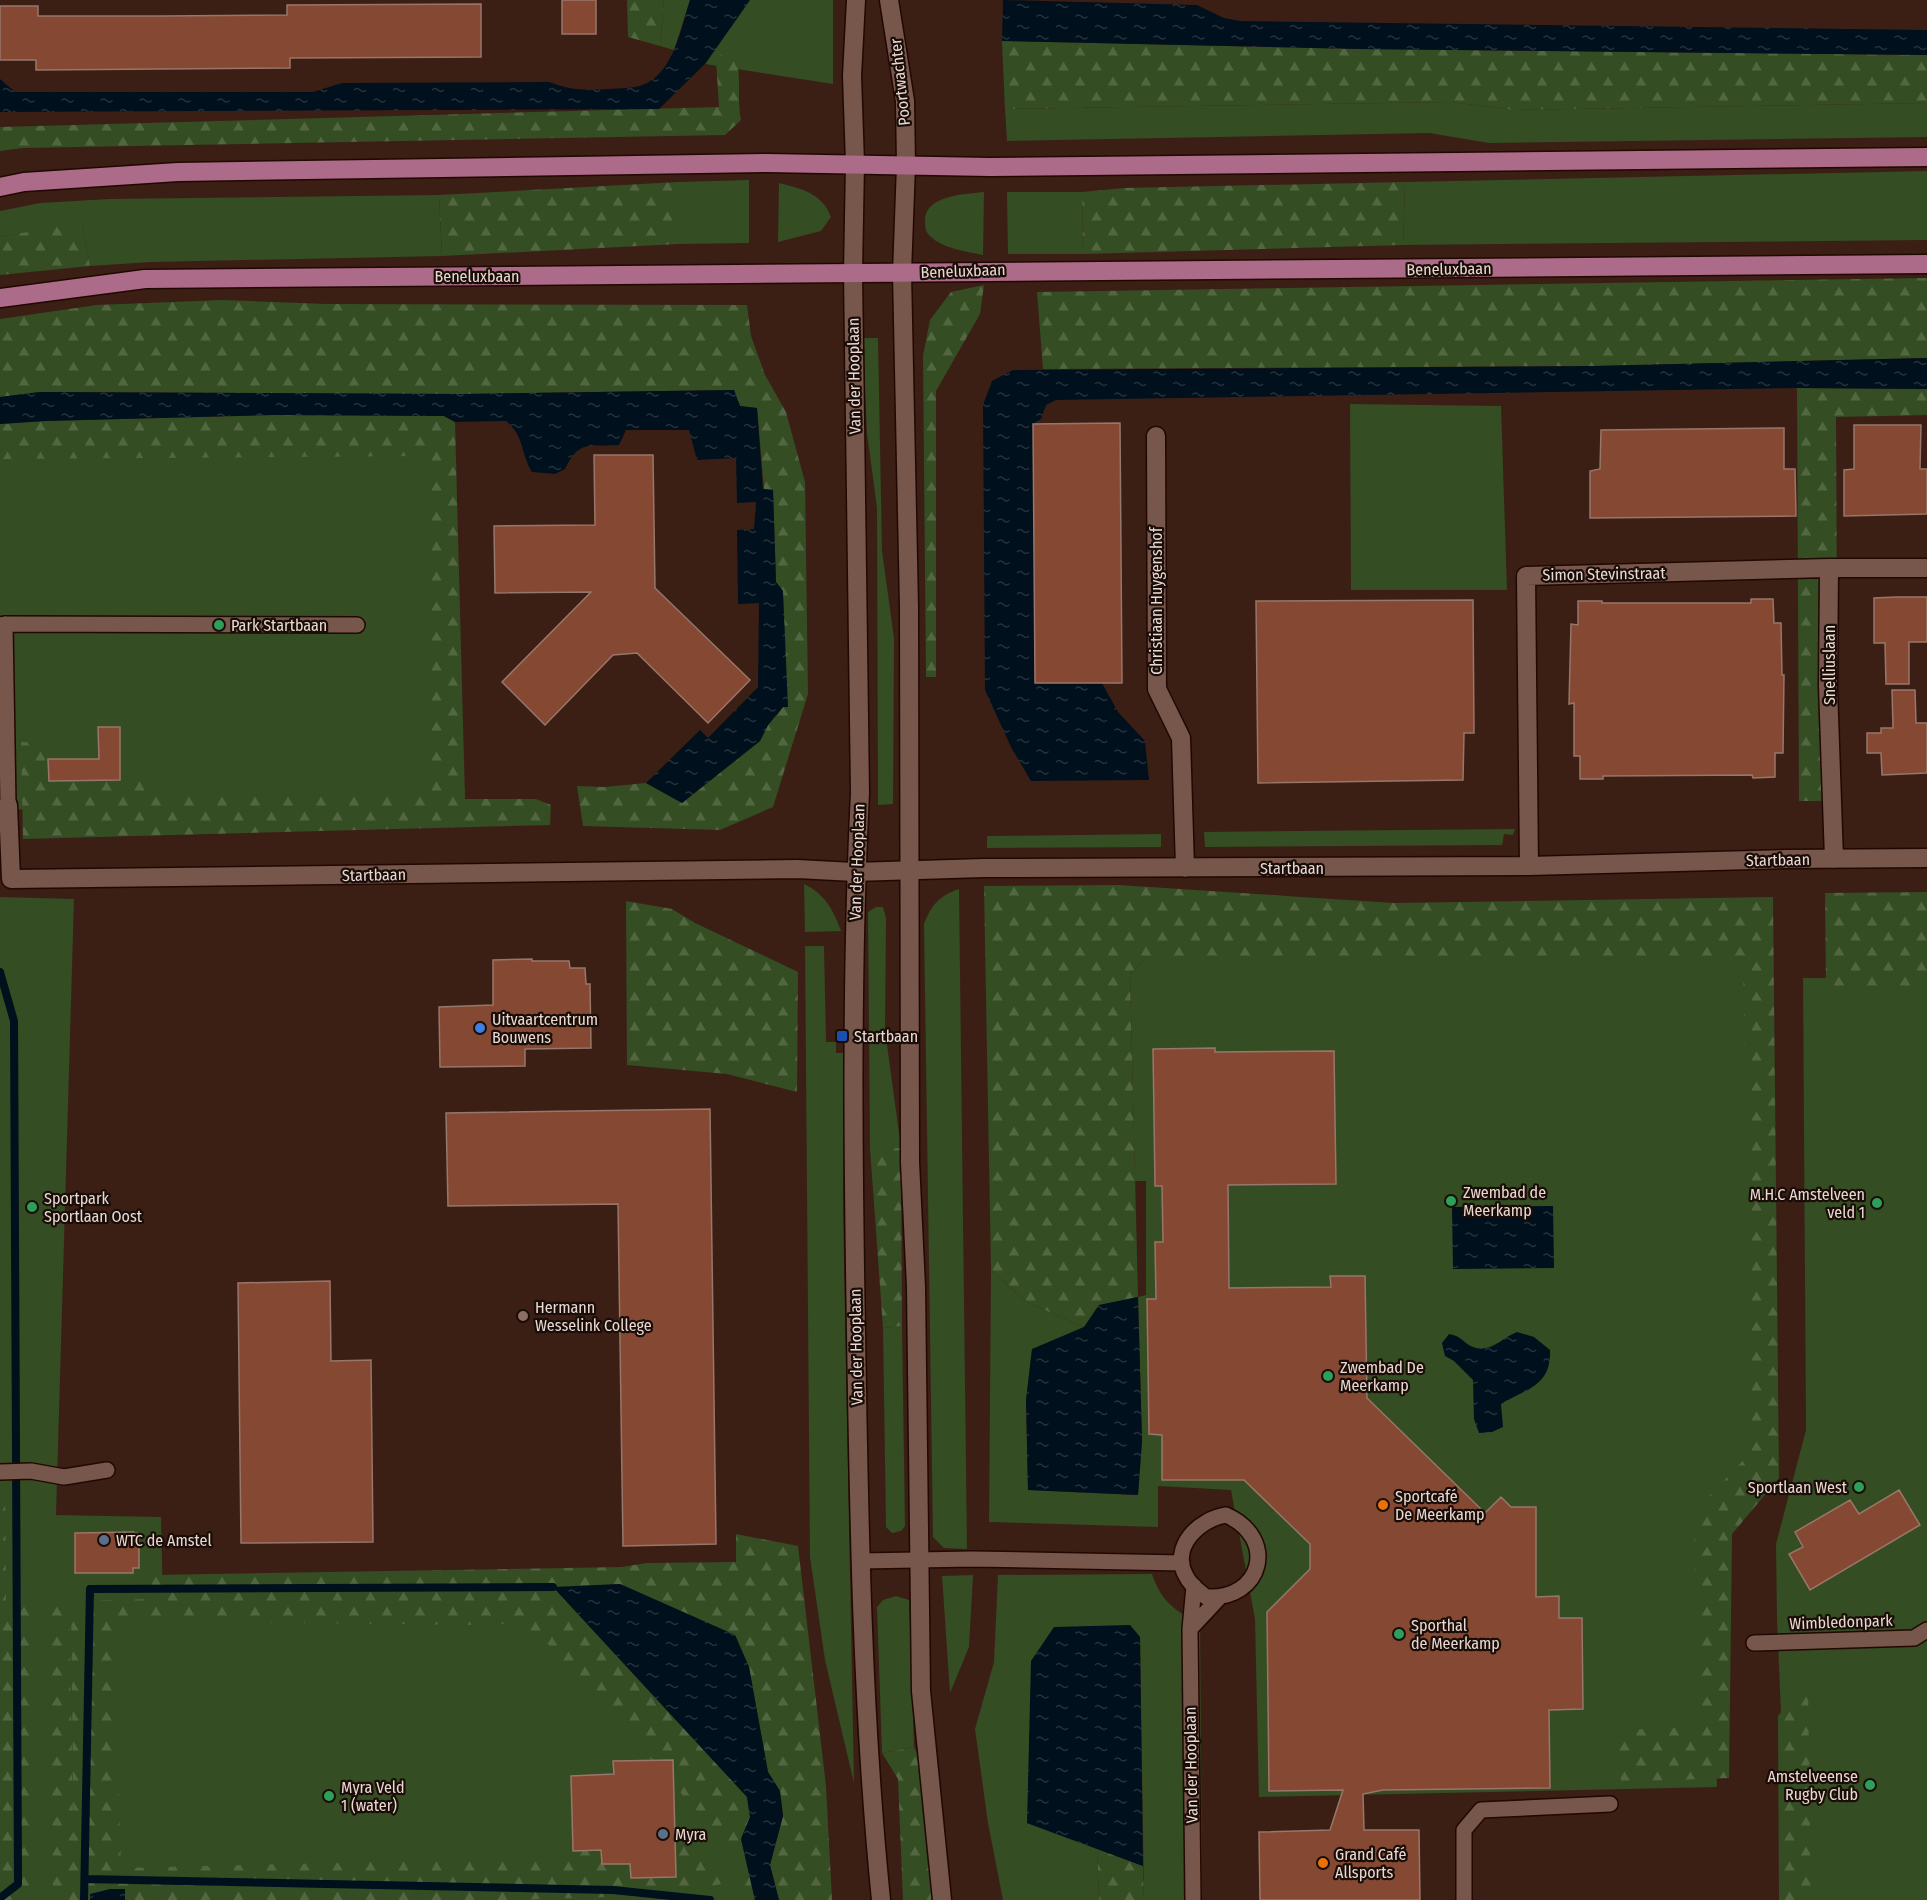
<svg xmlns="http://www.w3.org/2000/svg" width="1927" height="1900" font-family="'Fira Sans Condensed',sans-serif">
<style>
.green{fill:#344d22}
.forest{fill:url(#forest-firs)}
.water{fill:url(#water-ripples)}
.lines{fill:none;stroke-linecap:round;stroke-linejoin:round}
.stream{stroke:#00101c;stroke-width:8}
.building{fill:#854832;stroke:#98766a;stroke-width:1.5}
.lane-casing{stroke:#210802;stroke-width:18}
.street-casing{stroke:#210802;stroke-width:21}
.secondary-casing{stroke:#210802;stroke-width:21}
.primary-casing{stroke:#210802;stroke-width:21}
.lane{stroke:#77564b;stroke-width:15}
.street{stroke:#77564b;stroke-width:18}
.secondary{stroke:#77564b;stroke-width:18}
.primary{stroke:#ac6b88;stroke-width:18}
.leisure-dot{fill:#2e9e5b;stroke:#190d08;stroke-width:2}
.shop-dot{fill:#3f7fe0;stroke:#190d08;stroke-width:2}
.transit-dot{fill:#1a4fb4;stroke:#190d08;stroke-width:2}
.education-dot{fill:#8d6e63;stroke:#190d08;stroke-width:2}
.food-dot{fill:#e8710a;stroke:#190d08;stroke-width:2}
.service-dot{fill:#5c6f8a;stroke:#190d08;stroke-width:2}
.labels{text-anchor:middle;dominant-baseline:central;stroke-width:4.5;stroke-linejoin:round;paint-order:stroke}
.street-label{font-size:16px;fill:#ecd8d2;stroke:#190d08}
.poi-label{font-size:16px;fill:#ecd8d2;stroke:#190d08;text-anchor:start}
</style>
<defs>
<pattern id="forest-firs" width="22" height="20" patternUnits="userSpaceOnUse" patternTransform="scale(1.5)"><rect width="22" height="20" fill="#344d22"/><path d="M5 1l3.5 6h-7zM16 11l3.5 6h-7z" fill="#526641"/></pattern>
<pattern id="water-ripples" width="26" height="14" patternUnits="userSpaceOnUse" patternTransform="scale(1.5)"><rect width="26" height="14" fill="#00101c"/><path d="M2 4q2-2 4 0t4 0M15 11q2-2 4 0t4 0" fill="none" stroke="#25323c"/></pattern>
</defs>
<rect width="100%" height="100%" fill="#3b1f15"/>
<path class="green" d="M664 0H690L674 50 660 46Z
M750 0H833V84L705 64Z
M1451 102 1513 110 1927 103V137L1489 143 1429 133 1007 141 1005 109Z
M1927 171V240L1403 245 1405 182Z
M749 180V243L678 244V182Z
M779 183C802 189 822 193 831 217L821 231 778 242Z
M984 192 983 255C966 251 943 249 930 236 925 232 925 225 925 219 926 195 967 194 984 192Z
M1007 192H1082L1083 254H1008Z
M439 195 442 256 151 262 90 266 82 223 0 237V211L40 203 109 199Z
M863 338H878L882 551 894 638 893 804 878 805 877 508 867 433Z
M1350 404 1501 406 1507 590H1351Z
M436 448 441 796 0 810V454Z
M1515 829 1513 835 1504 834 1502 845 1205 847 1204 832Z
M1161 834V847L987 848V836Z
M804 884C825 894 834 911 841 931L805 932Z
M959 889 967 1549 944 1548 933 1537 924 924C932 904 939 896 959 889Z
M0 897 74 899 56 1515 161 1517 163 1605 549 1600 730 1811 751 1900H0Z
M876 907H883L886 918 885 1030 901 1148H870L868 912Z
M805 946H824L826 1042H836V1053H844L843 1208 854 1783 825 1660 810 1557Z
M1754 950 1757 1452 1709 1520 1717 1787 1259 1797 1255 1619 1231 1490 1158 1486V1527L989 1522 991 1270 1028 1303 1084 1327 1032 1350 1026 1400 1028 1490 1138 1495 1142 1441 1138 1297 1146 1295V1181H1135L1130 974 1143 961Z
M1803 978H1927V1900H1789L1777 1620 1776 1544 1806 1430Z
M902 1326 905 1526 901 1531 892 1533 886 1527 883 1328Z
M1152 1574C1160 1599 1175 1613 1200 1622L1202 1900H1144L1140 1637 1130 1625 1027 1823 1097 1849 1099 1900H1003L988 1823 975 1729 994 1662 998 1575Z
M973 1575 969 1647 950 1693 942 1576Z
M896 1596 909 1600 914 1747 882 1753 877 1607 883 1600Z"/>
<path class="forest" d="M627 0H664L660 46 628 37Z
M1002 41 1359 49 1927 55V103L1513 110 1451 102 1005 109Z
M731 44C744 69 736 94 741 120L725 135 23 148 0 151V127L719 107 716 60Z
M678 182V244L442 256 439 195Z
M1405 182 1403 245 1083 254 1082 192 1124 188Z
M82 222 90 266 0 275V237Z
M1927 278V358L1594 366 1043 369 1037 292Z
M984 285 980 314 936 391V677H926L923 356 930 320 951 292Z
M223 300 326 304 747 305 751 336 765 375 786 412 805 482 808 694 773 807 720 830 583 826 577 786 604 787 646 783 682 803 760 741 768 725 783 707V591L776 582 773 490 764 489 757 408 740 406 734 390 462 394 40 392 0 397V319L97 305Z
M1797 388 1927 389V415L1836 417 1838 801H1799Z
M274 415 444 416 455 422 465 799H536L551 805 550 825 23 839 21 742 48 743 49 781 147 780V794L426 792 425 749 431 743 432 639 429 466 424 456 0 459V424L45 421Z
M1119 885 1394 903 1773 897 1779 1478 1732 1534 1729 1778 1621 1782 1619 1730 1696 1727 1694 1512 1751 1452 1743 960 1143 961 1130 974 1138 1297 1099 1305 1084 1327 1028 1303 991 1270 984 886Z
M1927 892V988L1826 990 1825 893Z
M626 901 672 909 695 923 798 972 797 1092 727 1074 627 1065Z
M870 1148H901L902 1326 883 1328Z
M5 1476 6 1606 32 1604 31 1900H0V1477Z
M736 1534 798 1546 826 1786 832 1900H779L770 1865 783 1816 780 1791 768 1772 749 1667 735 1635 620 1584 554 1588 747 1797 750 1817 741 1839 755 1900H743L744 1873 730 1848 546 1642C522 1624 512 1622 482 1625L114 1621 121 1868 544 1858 581 1854 582 1848 676 1841 697 1851 717 1869 721 1884 675 1895 510 1900H125L124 1889 90 1894V1900H53L50 1602 69 1601 74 1869 71 1601 152 1599V1575L622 1567 647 1563 736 1562Z
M1808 1679 1811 1900H1779L1778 1716Z
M914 1747 928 1776 937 1900H903L898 1779 882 1753Z
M1097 1849 1143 1866 1144 1900H1099Z"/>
<path class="water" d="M690 0H750L705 64 659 109 0 112V79L15 92H313L342 83 549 82C573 91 582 90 608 89 620 88 634 89 645 84 674 71 681 28 690 0Z
M1003 0 1197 5 1224 18 1240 21 1927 30V55L1359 49 1002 41Z
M1927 358V389L1797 388 1056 400 1046 405 1041 419 1033 424 1035 683H1102L1118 712 1145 741 1149 780 1031 781 1011 747 985 690 983 405 992 381 1013 370 1594 366Z
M734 390 740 406 757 408 763 489 773 490 776 582 783 591 788 707H783L768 725 760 741 682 803 646 783 700 730 708 738 758 687 759 603 738 604 737 530 754 529 756 502 737 503 736 458 697 460 689 430H626L619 445C589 447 579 439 565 469L555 474 532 472C520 452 525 437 506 421L455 422 444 416 274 415 45 421 0 424V397L40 392 462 394Z
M1553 1206 1554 1268 1453 1269 1452 1207Z
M1138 1297 1142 1441 1138 1495 1028 1490 1026 1400 1032 1349 1084 1327 1099 1305Z
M1517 1332 1534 1337 1550 1350C1551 1386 1528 1388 1501 1404L1503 1427 1492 1432 1479 1433 1474 1419 1473 1380 1454 1361 1445 1356 1442 1343 1449 1334C1462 1336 1463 1343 1473 1347 1490 1354 1503 1337 1517 1332Z
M620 1584 735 1635 749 1667 768 1772 780 1791 783 1816 770 1865 779 1900H755L741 1839 750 1817 747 1797 553 1587Z
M1130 1625 1140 1637 1143 1866 1027 1823 1031 1661 1054 1627Z
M110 1889H125V1900H90V1894Z"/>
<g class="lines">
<path class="stream" d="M0 972 14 1021 18 1884 0 1898
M85 1879 613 1890 710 1900
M84 1900 90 1589 553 1587"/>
</g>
<path class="building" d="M562 0H596V34H562Z
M481 4V57L290 58V68L36 70V60H0V6H38V16H163L287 15V5Z
M1120 423 1122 683H1035L1033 424Z
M1854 425H1921L1920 469H1927V514L1844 516V470L1854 469Z
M1784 428V469H1795L1796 516 1590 518V471L1600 469 1601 430Z
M594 455H653L655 588 750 680 708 723 637 653 613 655 545 725 502 682 591 592 495 593 494 526 595 525Z
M1896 597H1927V642H1909V684H1886L1885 643H1874V598Z
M1751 599H1773L1774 623H1781L1782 675H1784L1783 753H1775V777L1753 778 1752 775 1603 776V779H1580V756H1574V703L1569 704 1571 624 1578 625V601H1602V603H1751Z
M1473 600 1474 733H1464L1463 780 1258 783 1256 601Z
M1892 690H1915L1916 723H1927V773L1882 775 1881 753H1867V733H1881V728H1893Z
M98 727H120V780L49 781 48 759H99Z
M532 959V961H569L570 968H585L586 984H590L591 1048 525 1049V1066L440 1067 439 1007 493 1005V960Z
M1215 1048V1052L1334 1051 1336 1184 1228 1185 1229 1288 1331 1287 1330 1276H1365L1367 1398 1485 1513 1501 1497 1511 1507H1536V1597L1559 1596V1618H1582L1583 1709 1549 1710 1550 1788 1383 1790 1363 1794 1364 1830H1419L1420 1900H1260L1259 1832 1330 1830 1343 1790 1269 1791 1267 1612 1310 1569V1544L1244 1480H1162V1435L1149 1434 1147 1299H1156L1155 1242H1163L1162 1186H1155L1153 1049Z
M710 1109 716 1544 623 1546 618 1204 448 1206 446 1113Z
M330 1281 331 1361 371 1360 373 1542 241 1543 238 1283Z
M1899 1490 1920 1525 1810 1590 1789 1554 1803 1547 1795 1532 1850 1500 1859 1514Z
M133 1532 139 1534V1568H133V1573H75V1533Z
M673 1760 676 1877 631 1878 630 1864H602L601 1850 573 1851 571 1776 614 1774 613 1761Z"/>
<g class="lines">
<defs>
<path id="lane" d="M5 624 357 625
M0 625 5 624 8 805
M0 1472 31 1471 64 1477 107 1470
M1226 1515C1278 1538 1263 1600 1206 1597 1199 1591 1190 1585 1186 1576 1170 1547 1199 1519 1226 1515Z
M860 1561 973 1559 1182 1563
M1190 1629 1219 1598
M1754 1643 1914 1638 1927 1630
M1193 1900 1190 1629 1194 1586
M1464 1900V1830L1481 1810 1610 1804"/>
<path id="street" d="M889 0 905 101 906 165
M855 163 852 76 856 0
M1156 436 1157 689 1181 738 1185 868
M8 805 11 879 797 869 854 872 984 868 1529 866 1786 859 1927 858
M1834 859 1828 687 1829 568H1927
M1529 866 1526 576 1829 568"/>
<path id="secondary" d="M855 163 853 273 860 793C851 973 853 1153 856 1333 859 1522 862 1711 881 1900
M906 165 902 273 909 607 910 1162 916 1287 921 1691 942 1900"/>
<path id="primary" d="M0 187 24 182 178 172 767 163 990 167 1927 157
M0 298 145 279 1927 264"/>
</defs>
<use href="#lane" class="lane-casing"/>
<use href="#street" class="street-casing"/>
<use href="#secondary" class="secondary-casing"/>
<use href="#primary" class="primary-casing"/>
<use href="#lane" class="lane"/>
<use href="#street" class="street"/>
<use href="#secondary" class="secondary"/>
<use href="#primary" class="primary"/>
</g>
<g class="leisure-dot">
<circle cx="219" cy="625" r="6"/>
<circle cx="1451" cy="1201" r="6"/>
<circle cx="1877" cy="1203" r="6"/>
<circle cx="32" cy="1207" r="6"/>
<circle cx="1328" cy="1376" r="6"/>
<circle cx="1859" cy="1487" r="6"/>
<circle cx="1399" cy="1634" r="6"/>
<circle cx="1870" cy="1785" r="6"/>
<circle cx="329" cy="1796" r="6"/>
</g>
<circle class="shop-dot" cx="480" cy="1028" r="6"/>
<rect class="transit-dot" x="836" y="1030" width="12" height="12" rx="3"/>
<circle class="education-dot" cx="523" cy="1316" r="6"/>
<g class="food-dot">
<circle cx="1383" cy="1505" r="6"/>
<circle cx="1323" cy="1863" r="6"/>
</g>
<g class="service-dot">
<circle cx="104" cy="1540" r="6"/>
<circle cx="663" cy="1834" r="6"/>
</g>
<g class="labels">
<g class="street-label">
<text transform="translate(900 82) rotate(-96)">Poortwachter</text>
<text transform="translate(1449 269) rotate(-1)">Beneluxbaan</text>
<text transform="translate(963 271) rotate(-2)">Beneluxbaan</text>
<text x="477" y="276">Beneluxbaan</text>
<text transform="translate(854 376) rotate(-91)">Van der Hooplaan</text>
<text transform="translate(1604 574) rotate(-1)">Simon Stevinstraat</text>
<text transform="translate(1156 601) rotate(-90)">Christiaan Huygenshof</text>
<text transform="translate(1829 665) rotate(-90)">Snelliuslaan</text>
<text transform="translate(1778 860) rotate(-1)">Startbaan</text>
<text transform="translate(857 862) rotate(-88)">Van der Hooplaan</text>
<text x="1292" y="868">Startbaan</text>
<text transform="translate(374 875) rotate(-1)">Startbaan</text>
<text transform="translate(856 1347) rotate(-91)">Van der Hooplaan</text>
<text transform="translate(1841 1622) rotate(-2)">Wimbledonpark</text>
<text transform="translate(1191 1765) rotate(-91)">Van der Hooplaan</text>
</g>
<g class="poi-label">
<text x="231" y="625">Park Startbaan</text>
<text x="492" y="1019">Uitvaartcentrum<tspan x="492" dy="18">Bouwens</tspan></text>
<text x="854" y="1036">Startbaan</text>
<text x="1463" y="1192">Zwembad de<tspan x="1463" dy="18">Meerkamp</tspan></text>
<text x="1865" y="1194" text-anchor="end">M.H.C Amstelveen<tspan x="1865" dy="18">veld 1</tspan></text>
<text x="44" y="1198">Sportpark<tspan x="44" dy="18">Sportlaan Oost</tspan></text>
<text x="535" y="1307">Hermann<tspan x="535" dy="18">Wesselink College</tspan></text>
<text x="1340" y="1367">Zwembad De<tspan x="1340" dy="18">Meerkamp</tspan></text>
<text x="1847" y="1487" text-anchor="end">Sportlaan West</text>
<text x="1395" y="1496">Sportcafé<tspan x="1395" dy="18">De Meerkamp</tspan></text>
<text x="116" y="1540">WTC de Amstel</text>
<text x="1411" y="1625">Sporthal<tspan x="1411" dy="18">de Meerkamp</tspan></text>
<text x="1858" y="1776" text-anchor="end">Amstelveense<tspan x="1858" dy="18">Rugby Club</tspan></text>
<text x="341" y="1787">Myra Veld<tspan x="341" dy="18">1 (water)</tspan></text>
<text x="675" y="1834">Myra</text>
<text x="1335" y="1854">Grand Café<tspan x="1335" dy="18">Allsports</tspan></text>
</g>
</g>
</svg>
